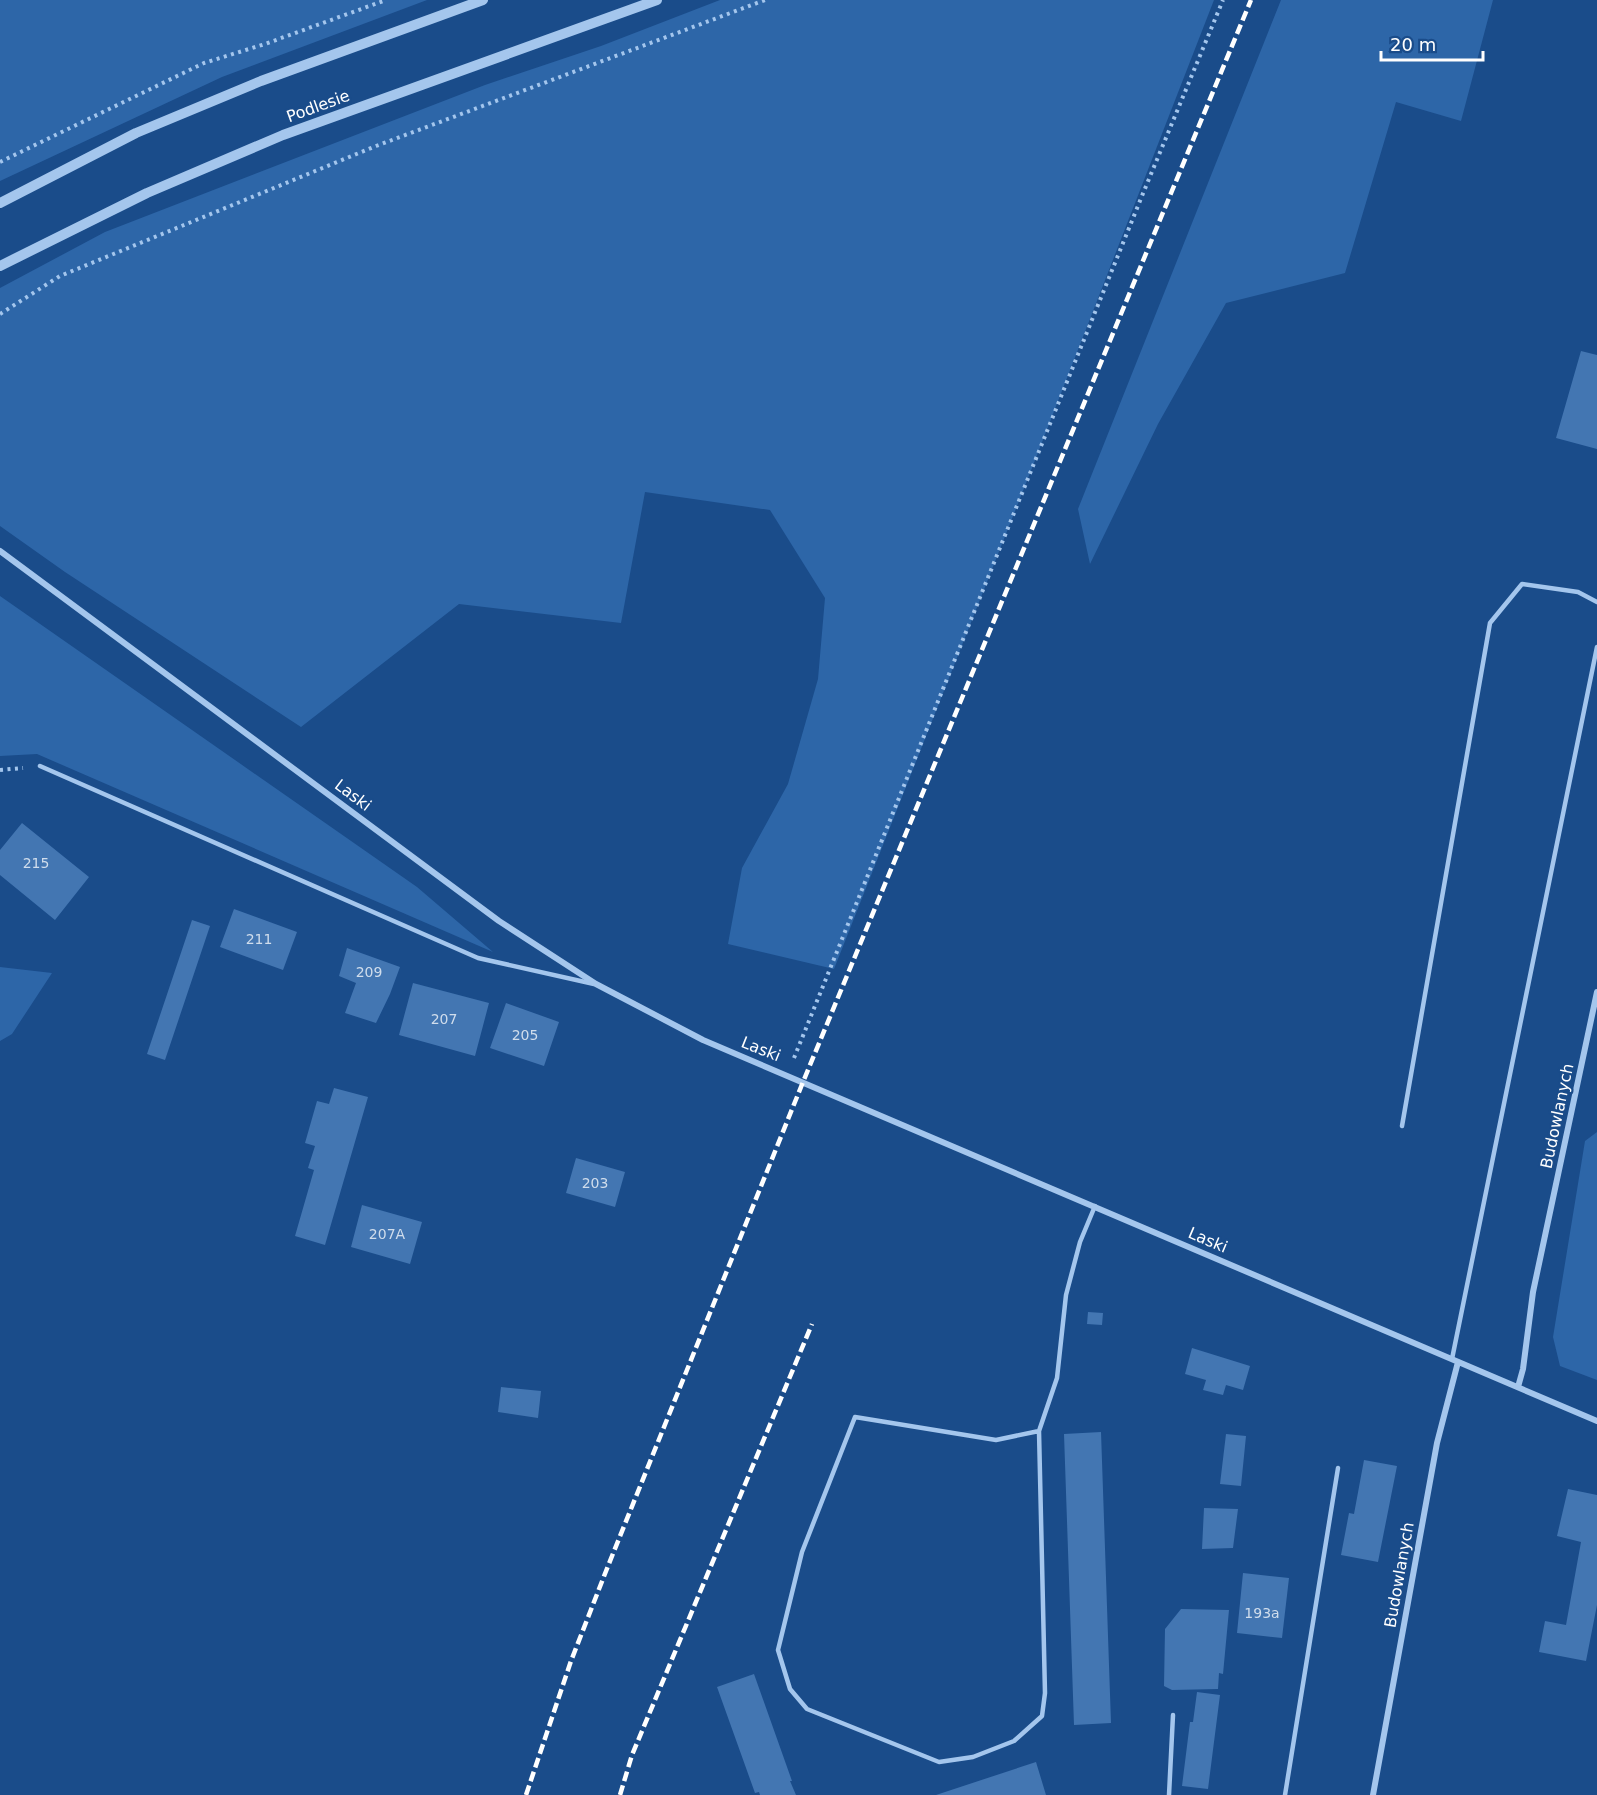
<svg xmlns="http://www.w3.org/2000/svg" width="1597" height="1795" font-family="'DejaVu Sans',sans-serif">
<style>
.green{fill:#2d66a8}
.building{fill:#4376b2}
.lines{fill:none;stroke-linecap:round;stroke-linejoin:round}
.path{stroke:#a4c6ed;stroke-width:4;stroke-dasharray:3 4.5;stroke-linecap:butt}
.service{stroke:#a4c6ed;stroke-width:4.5}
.minor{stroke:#a4c6ed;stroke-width:6}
.tertiary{stroke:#a4c6ed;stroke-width:10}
.rail{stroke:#fff;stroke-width:4.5;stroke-dasharray:10 4.5;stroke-linecap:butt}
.labels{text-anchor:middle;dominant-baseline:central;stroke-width:4.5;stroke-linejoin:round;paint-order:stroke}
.number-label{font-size:14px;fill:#d0ddec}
.street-label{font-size:16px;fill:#fff;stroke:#1a4c8a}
</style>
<rect width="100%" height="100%" fill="#1a4c8a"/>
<path class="green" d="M0 0H427L222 77 0 181Z
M720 0H1214L1032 468 834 969 728 944 742 868 788 784 818 679 825 598 770 510 645 492 621 623 459 604 301 727 65 572 0 526V288L105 232 485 85 601 46Z
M1281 0H1493L1461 121 1396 102 1345 273 1226 303 1158 424 1090 564 1078 509Z
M0 596 417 887 493 952 37 754 0 756Z
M0 967 52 973 12 1034 0 1041Z
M1597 1132V1380L1560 1366 1553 1337 1585 1141Z"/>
<path class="building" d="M1581 351 1597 355V449L1556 438Z
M22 823 89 877 55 920 0 875V850Z
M234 909 297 932 283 970 220 947Z
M192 920 210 926 165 1060 147 1054Z
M347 948 400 967 390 994 376 1023 345 1013 356 983 339 976Z
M413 983 489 1003 475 1056 399 1035Z
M506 1003 559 1022 544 1066 490 1048Z
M334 1088 368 1097 325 1245 295 1236 314 1170 308 1168 315 1146 305 1143 317 1101 329 1104Z
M576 1158 625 1172 615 1207 566 1193Z
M362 1205 422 1222 410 1264 351 1247Z
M1088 1312 1103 1313 1102 1325 1087 1324Z
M1192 1348 1250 1366 1243 1390 1226 1385 1223 1395 1203 1390 1206 1380 1185 1374Z
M501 1387 541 1391 538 1418 498 1412Z
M1101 1432 1111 1723 1074 1725 1064 1434Z
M1226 1434 1246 1436 1241 1486 1220 1484Z
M1364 1460 1397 1466 1378 1562 1341 1555 1349 1513 1354 1514Z
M1568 1489 1597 1495V1605L1586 1661 1539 1652 1545 1621 1566 1625 1581 1542 1557 1536Z
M1204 1508 1238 1509 1233 1548 1202 1549Z
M1243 1573 1289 1578 1282 1638 1237 1633Z
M1181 1609 1229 1610 1223 1674 1219 1673 1218 1689 1172 1690 1164 1686 1165 1629Z
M754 1674 792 1781H790L796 1795H760L759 1792 755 1793 717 1687Z
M1197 1692 1220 1695 1208 1789 1182 1786 1190 1722H1193Z
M1036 1762 1046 1795H936Z"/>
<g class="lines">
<path class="path" d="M0 162 204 63 265 44 386 0
M0 314 60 276 376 146 765 0
M0 770 23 768
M794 1058 1144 191 1223 0"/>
<path class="service" d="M40 766 478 958 594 984
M1402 1126 1490 623 1522 584 1578 592 1597 602
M1452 1359 1597 647
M1039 1431 996 1440 855 1417 802 1552 778 1650 790 1689 807 1709 939 1762 973 1757 1014 1741 1042 1716 1045 1693 1039 1431 1057 1378 1066 1295 1080 1242 1095 1206
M1169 1795 1173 1715
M1285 1795 1338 1468"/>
<path class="minor" d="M0 551 499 921 596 984 703 1040 1597 1421
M1518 1387 1523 1369 1533 1292 1597 992
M1373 1795 1437 1443 1458 1362"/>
<path class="tertiary" d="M0 203 136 133 261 81 483 0
M0 266 147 193 283 135 657 0"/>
<path class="rail" d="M526 1795 571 1661 608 1566 803 1082 1251 0
M620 1795 632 1755 812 1324"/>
</g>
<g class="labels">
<g class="number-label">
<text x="36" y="863">215</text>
<text x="259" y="939">211</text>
<text x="369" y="972">209</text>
<text x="444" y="1019">207</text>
<text x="525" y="1035">205</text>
<text x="595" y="1183">203</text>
<text x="387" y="1234">207A</text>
<text x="1262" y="1613">193a</text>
</g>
<g class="street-label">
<text transform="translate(318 106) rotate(-20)">Podlesie</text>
<text transform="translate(353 795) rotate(37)">Laski</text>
<text transform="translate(761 1049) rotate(22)">Laski</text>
<text transform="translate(1557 1116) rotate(-78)">Budowlanych</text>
<text transform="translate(1208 1240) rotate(23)">Laski</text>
<text transform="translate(1399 1575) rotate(-80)">Budowlanych</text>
</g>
</g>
<path d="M1381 51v9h102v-9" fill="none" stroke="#ffffff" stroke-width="3"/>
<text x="1390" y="51" font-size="18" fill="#ffffff" stroke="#1a4c8a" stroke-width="4.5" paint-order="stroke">20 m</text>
</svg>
